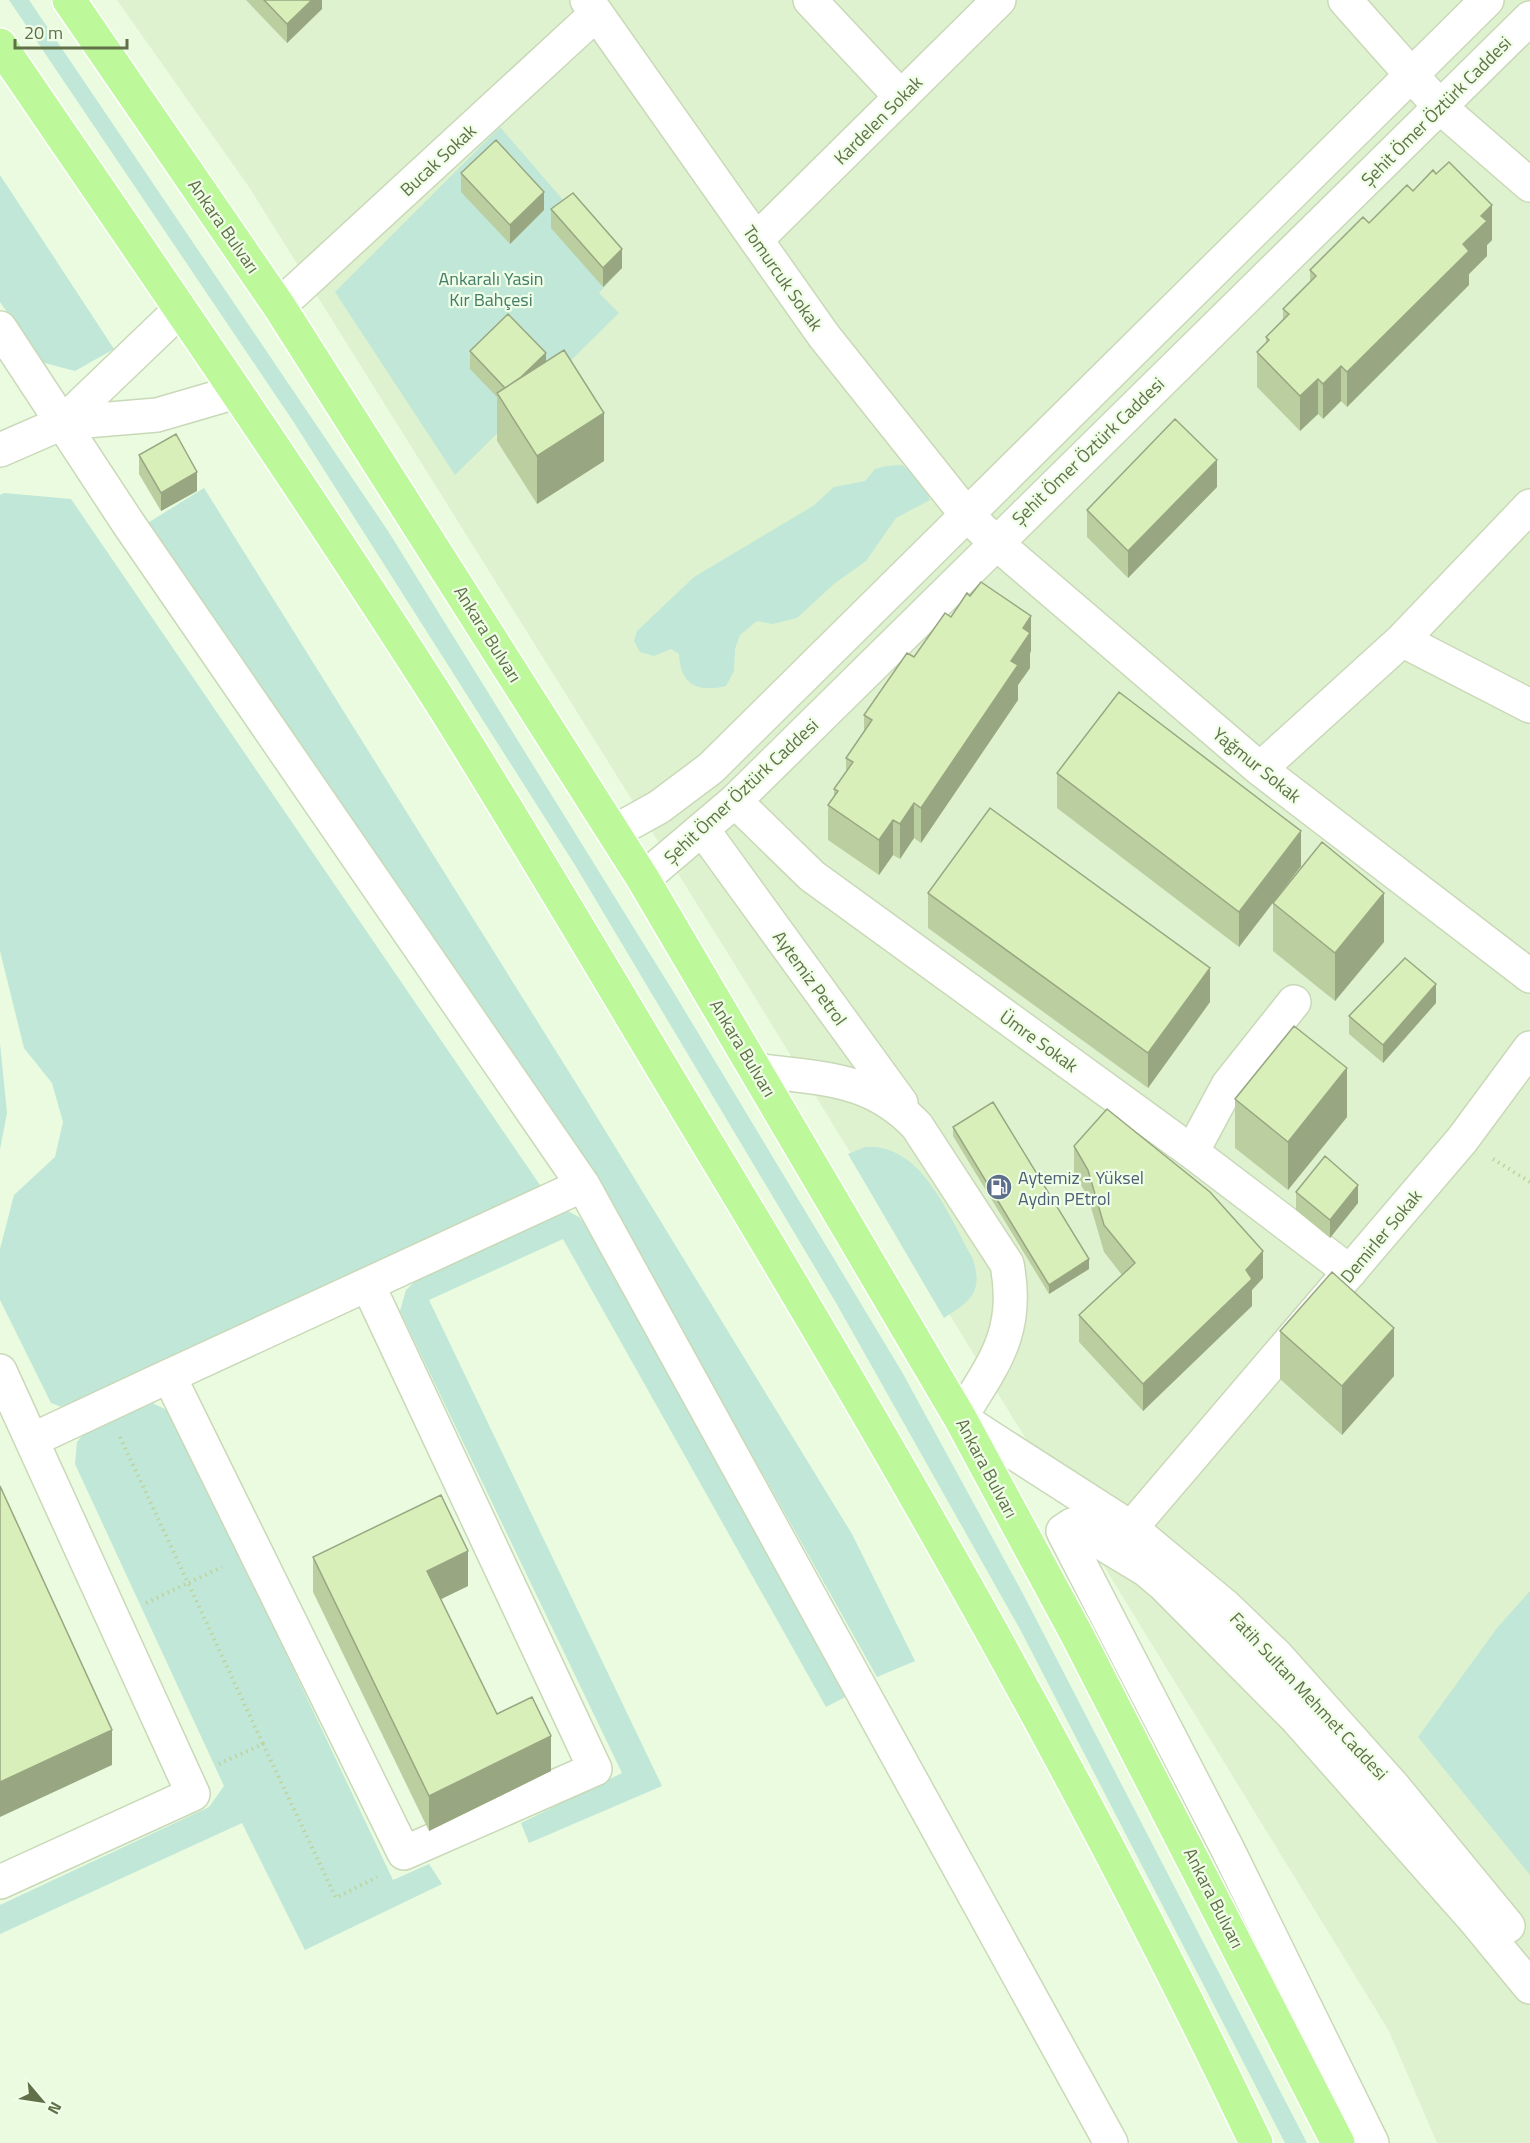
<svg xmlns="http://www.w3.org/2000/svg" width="1530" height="2143" font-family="'Titillium Web',sans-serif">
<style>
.residential{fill:#dff2cf}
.green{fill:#c0e7d7}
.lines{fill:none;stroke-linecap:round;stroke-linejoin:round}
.minor-casing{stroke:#c9d9b8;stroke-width:36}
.major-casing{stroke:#fff;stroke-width:36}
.path{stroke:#bed39d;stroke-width:4;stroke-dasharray:1.5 4.5;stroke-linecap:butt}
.minor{stroke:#fff;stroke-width:33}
.major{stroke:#bdf89a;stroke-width:33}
.wall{fill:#bbce9f}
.shaded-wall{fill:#98a782}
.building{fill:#d9efb9;stroke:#98a782;stroke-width:1.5}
.labels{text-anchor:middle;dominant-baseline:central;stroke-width:4.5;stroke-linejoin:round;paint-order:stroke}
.street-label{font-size:18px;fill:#627049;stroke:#effee6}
.park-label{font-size:18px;fill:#447b6b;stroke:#effee6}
.service-label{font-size:18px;fill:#4e5e75;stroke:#effee6;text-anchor:start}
</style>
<rect width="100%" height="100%" fill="#eafbe0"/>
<path class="residential" d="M117 0H1530V2143H1437L1389 2031 737 968 249 187Z"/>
<path class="green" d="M9 0H29L388 531 671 988 902 1372 1022 1592 1307 2143H1285L1021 1631 835 1301 575 865 293 421Z
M500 127 622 268 599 293 619 313 455 475 335 292Z
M0 175 114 349 75 371 41 362 0 302Z
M902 465 923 481 930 500 896 518 866 561 834 584 797 618 773 624 757 621 740 635 735 649 734 671 726 686C697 693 680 684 679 654L671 649 654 656 640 652 634 641 637 631 694 577 813 506 834 487 865 481 875 469 886 466Z
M204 488 584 1096 852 1534 915 1661 877 1677 592 1170 146 524Z
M4 493 71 499 542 1188 67 1409 51 1403 0 1300V1249L14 1195 55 1157 63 1122 52 1083 24 1048 0 951V495Z
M0 1043 7 1113 0 1149Z
M865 1147C922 1143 948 1215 972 1257 984 1290 972 1301 944 1318L848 1154Z
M564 1209 579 1217 596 1239 849 1695 826 1707 563 1239 429 1300 662 1786 529 1843 521 1823 622 1773 400 1311 406 1290 428 1269Z
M150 1402 167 1410 177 1423 393 1880 429 1864 442 1884 305 1950 242 1823 0 1934V1905L209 1807 224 1786 75 1464 77 1442 89 1427Z
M1530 1591V1875L1418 1737 1497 1628Z"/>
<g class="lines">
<defs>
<path id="minor" d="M587 0 824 336 966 514 995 542 1260 769 1530 976
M810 0 901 97
M1345 0 1440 107 1530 185
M756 240 999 0
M279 306 596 14
M0 328 128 523 583 1185 169 1376 404 1853 595 1769 368 1285
M62 423 180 310
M0 450 62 423 157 415 236 392
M1402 640 1530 706
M1260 769 1402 640 1530 506
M735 801 812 876 1192 1152 1350 1272
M703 830 901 1103
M614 832 659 807 711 768 1487 0
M643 879 735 801 1530 18
M756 1070C819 1079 870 1076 917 1126L1007 1264C1020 1332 994 1363 960 1418L1131 1528 1225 1606 1277 1656 1393 1786 1508 1926
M1192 1152 1228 1085 1294 1002
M583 1185 1111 2143
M0 1371 193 1794 0 1882
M32 1440 169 1376
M1131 1528 1462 1140 1530 1048
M1372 2143 1227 1848 1063 1531 1072 1525 1145 1569 1164 1585 1297 1719 1474 1919 1530 1987"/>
<path id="major" d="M69 0 279 306 643 879 960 1418 1076 1633 1338 2143
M0 45C150 265 302 484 445 709 534 851 619 997 706 1141 903 1467 1092 1798 1256 2143"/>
</defs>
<use href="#minor" class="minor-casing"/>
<use href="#major" class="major-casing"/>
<path class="path" d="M1493 1159 1530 1182
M120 1437 188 1583 222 1567
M146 1603 188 1583 263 1744
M219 1764 263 1744 336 1898 377 1877"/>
<use href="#minor" class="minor"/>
<use href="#major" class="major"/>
</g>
<path class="wall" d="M246 0H322V9L287 43Z
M461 173 544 210 510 244 461 192Z
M1413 191 1492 240 1487 245V256L1469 274V285L1347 407 1341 401 1323 419 1318 414 1300 431 1257 387V352L1266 343V337L1283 319V309L1310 282V270L1369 223Z
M551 209 622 268 603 287 551 228Z
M470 351 546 361 604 461 537 504 497 441V397L470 369Z
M139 455 197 491 161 511 139 474Z
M1217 487 1128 578 1087 537V510Z
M951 617 1031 651 1030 653V668L1018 685V700L921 843 914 838 900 859 893 855 879 875 828 840V805L834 797V789L846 771V758L864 731V715L914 657Z
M1057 773 1301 866 1239 947 1057 808Z
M928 893 1210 1002 1148 1088 928 928Z
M1273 903 1384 942 1335 1001 1273 951Z
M1436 1003 1383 1063 1349 1034V1016Z
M1235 1099 1347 1117 1288 1190 1235 1148Z
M953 1127 1089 1269 1049 1294 953 1136Z
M1074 1146 1263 1278 1252 1290V1306L1143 1411 1079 1342V1315L1122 1275 1104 1252 1088 1197 1074 1173Z
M1296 1192 1358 1203 1330 1238 1296 1210Z
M1280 1331 1394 1376 1342 1435 1280 1379Z
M313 1557 468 1586 441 1599 497 1714 551 1771 429 1831 313 1592Z"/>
<path class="shaded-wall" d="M312 0H322V9L287 43V24Z
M544 192V210L510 244V225Z
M1492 205V240L1487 245V256L1469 274V285L1347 407V372L1463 244 1481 216Z
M622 249V268L603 287V268Z
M546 353V372L507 390Z
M1341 366V401L1323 419V384Z
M1318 379V414L1300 431V396Z
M604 413V461L537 504V456Z
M1217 460V487L1128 578V551Z
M197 472V491L161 511V493Z
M1031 616V651L1030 653V668L1018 685V700L921 843V808L1011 661 1023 628Z
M914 803V838L900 859V824Z
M893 820V855L879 875V840Z
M1301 831V866L1239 947V912Z
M1384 893V942L1335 1001V953Z
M1210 968V1002L1148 1088V1053Z
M1436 984V1003L1383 1063V1045Z
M1347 1068V1117L1288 1190V1142Z
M1358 1185V1203L1330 1238V1220Z
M1263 1251V1278L1252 1290V1306L1143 1411V1384Z
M1089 1259V1269L1049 1294V1285Z
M1394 1328V1376L1342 1435V1386Z
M468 1551V1586L427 1606V1571Z
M112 1730V1765L0 1817V1782Z
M551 1736V1771L429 1831V1796Z"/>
<path class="building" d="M264 0H312L287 24Z
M496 140 544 192 510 225 461 173Z
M1449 162 1492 205 1481 216 1487 221 1463 244 1469 251 1347 372 1341 366 1323 384 1318 379 1300 396 1257 352 1269 340 1266 337 1289 314 1283 309 1316 276 1310 270 1363 217 1369 223 1407 185 1413 191 1433 170 1436 174Z
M573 193 622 249 603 268 551 209Z
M508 314 546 353 521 377 505 388 470 351Z
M564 350 604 413 537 456 497 393Z
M1175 419 1217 460 1128 551 1087 510Z
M176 434 197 472 161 493 139 455Z
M981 582 1031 616 1023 628 1030 633 1011 661 1018 665 921 808 914 803 900 824 893 820 879 840 828 805 838 791 834 789 853 762 846 758 872 720 864 715 907 653 914 657 945 613 951 617 967 593 970 596Z
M1119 692 1301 831 1239 912 1057 773Z
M990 808 1210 968 1148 1053 928 893Z
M1322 842 1384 893 1335 953 1273 903Z
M1405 958 1436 984 1383 1045 1349 1016Z
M1294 1026 1347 1068 1288 1142 1235 1099Z
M993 1102 1089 1259 1049 1285 953 1127Z
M1107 1109 1210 1192 1263 1251 1246 1270 1252 1279 1143 1384 1079 1315 1135 1263 1104 1225 1088 1170 1074 1146Z
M1325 1156 1358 1185 1330 1220 1296 1192Z
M1332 1272 1394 1328 1342 1386 1280 1331Z
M0 1486 112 1730 0 1782Z
M441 1495 468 1551 427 1571 497 1714 532 1697 551 1736 429 1796 313 1557Z"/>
<defs>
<symbol id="fuel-disc" viewBox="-11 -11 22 22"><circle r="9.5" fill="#5c6f8a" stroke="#effee6"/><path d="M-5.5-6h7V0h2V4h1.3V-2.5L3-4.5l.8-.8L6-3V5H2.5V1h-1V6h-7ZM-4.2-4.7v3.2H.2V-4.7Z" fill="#fff"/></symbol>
</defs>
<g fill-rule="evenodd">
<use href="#fuel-disc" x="984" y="1172" width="30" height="30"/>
</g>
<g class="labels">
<g class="street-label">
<text transform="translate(1436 111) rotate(-45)">Şehit Ömer Öztürk Caddesi</text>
<text transform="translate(878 120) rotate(-45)">Kardelen Sokak</text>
<text transform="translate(438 160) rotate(-43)">Bucak Sokak</text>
<text transform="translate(224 226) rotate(55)">Ankara Bulvarı</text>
<text transform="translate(783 278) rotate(55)">Tomurcuk Sokak</text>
<text transform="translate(1088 451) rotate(-44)">Şehit Ömer Öztürk Caddesi</text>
<text transform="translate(488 634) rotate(58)">Ankara Bulvarı</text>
<text transform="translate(1257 765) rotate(39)">Yağmur Sokak</text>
<text transform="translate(741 791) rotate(-43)">Şehit Ömer Öztürk Caddesi</text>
<text transform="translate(810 978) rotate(54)">Aytemiz Petrol</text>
<text transform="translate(1039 1041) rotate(36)">Ümre Sokak</text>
<text transform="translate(743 1048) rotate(59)">Ankara Bulvarı</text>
<text transform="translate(1381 1236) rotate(-50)">Demirler Sokak</text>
<text transform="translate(987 1468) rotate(62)">Ankara Bulvarı</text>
<text transform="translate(1309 1696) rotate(47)">Fatih Sultan Mehmet Caddesi</text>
<text transform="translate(1214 1898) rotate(63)">Ankara Bulvarı</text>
</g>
<g class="park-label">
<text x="491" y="278">Ankaralı Yasin<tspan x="491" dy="21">Kır Bahçesi</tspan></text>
</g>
<g class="service-label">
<text x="1018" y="1177">Aytemiz - Yüksel<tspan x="1018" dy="21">Aydın PEtrol</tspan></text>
</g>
</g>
<g transform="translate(42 2101) rotate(119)" stroke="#effee6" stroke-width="4.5" paint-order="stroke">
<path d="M0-4.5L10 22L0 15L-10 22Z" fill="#627049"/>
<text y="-9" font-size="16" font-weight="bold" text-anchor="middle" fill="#627049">N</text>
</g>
<path d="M15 39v9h112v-9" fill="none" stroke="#627049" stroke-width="3"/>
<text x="24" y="39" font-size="18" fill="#627049" stroke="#effee6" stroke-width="4.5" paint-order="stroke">20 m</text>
</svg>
